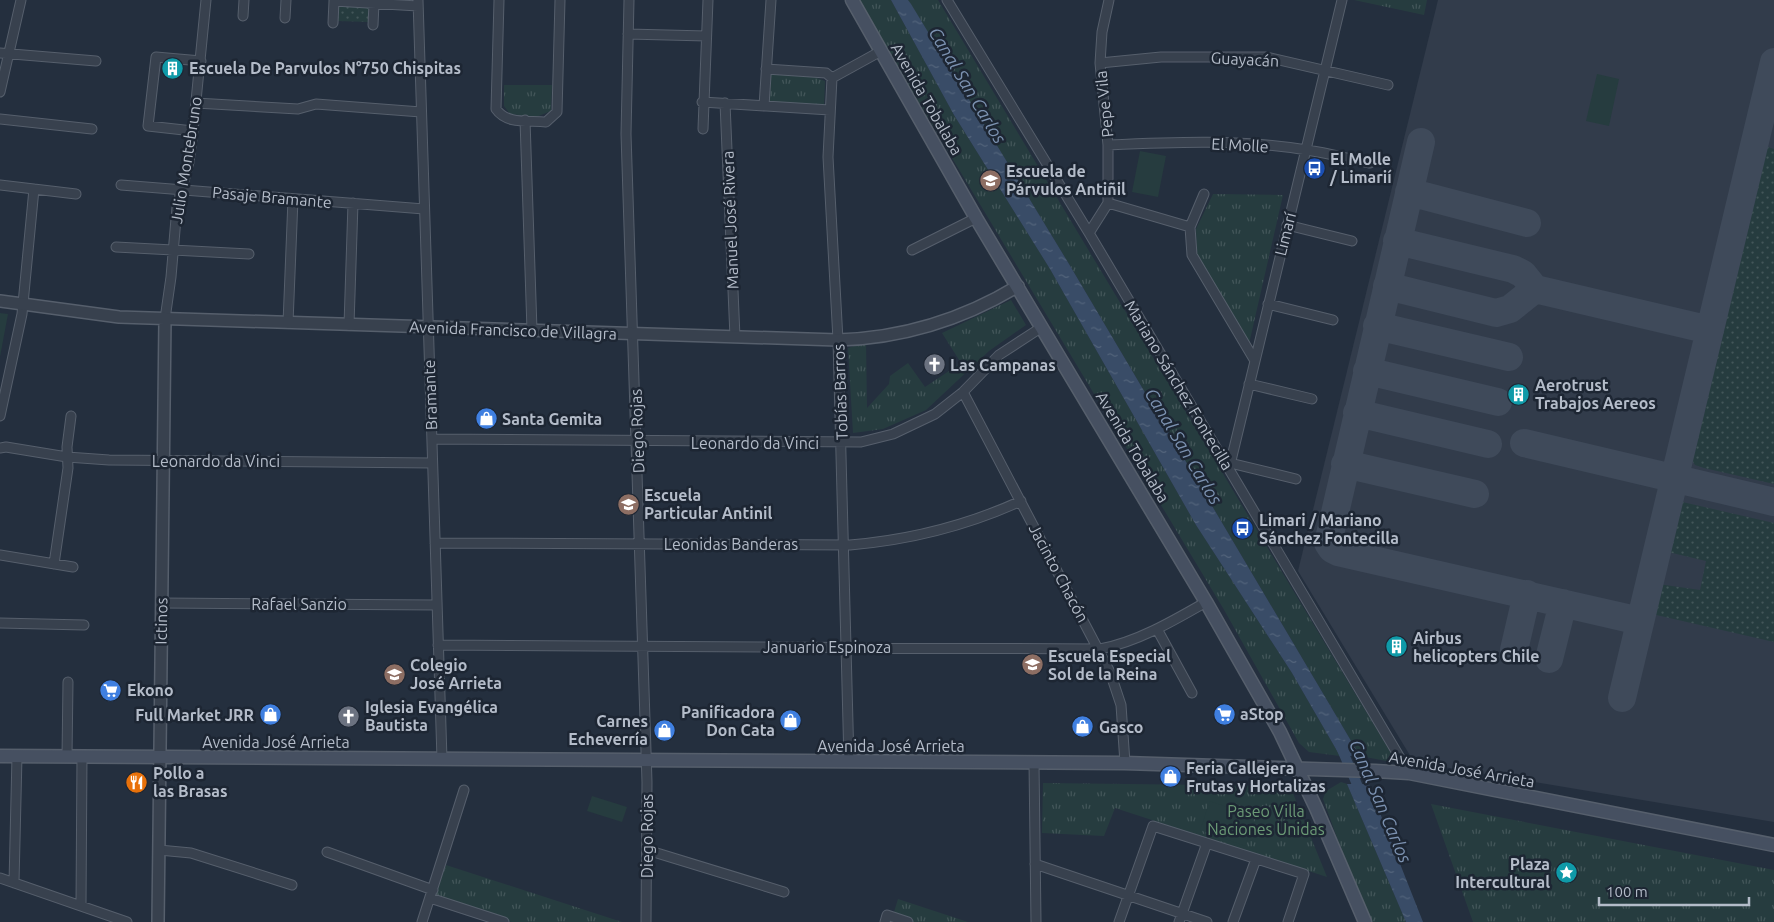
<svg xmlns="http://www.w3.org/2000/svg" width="1774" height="922" font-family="Ubuntu,sans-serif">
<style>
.airport{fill:#323c4b}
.grass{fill:url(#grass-dots)}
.park{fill:url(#park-tufts)}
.garden{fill:#263c3f}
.water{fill:url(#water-ripples)}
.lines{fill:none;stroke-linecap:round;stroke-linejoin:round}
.canal{stroke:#394c67;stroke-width:10}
.taxiway{stroke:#3f4a5a;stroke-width:28}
.minor-casing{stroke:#565f6c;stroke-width:11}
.tertiary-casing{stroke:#565f6c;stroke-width:14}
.secondary-casing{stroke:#565f6c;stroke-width:15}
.minor{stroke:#38414e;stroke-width:9}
.tertiary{stroke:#38414e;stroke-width:11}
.secondary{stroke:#465061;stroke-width:12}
.labels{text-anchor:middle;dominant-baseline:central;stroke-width:5;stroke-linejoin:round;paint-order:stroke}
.street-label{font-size:16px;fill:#b4bcc9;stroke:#1d2633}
.poi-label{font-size:16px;font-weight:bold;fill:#b4bcc9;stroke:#1d2633;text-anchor:start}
.park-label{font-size:16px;fill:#6b9a76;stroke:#1d2633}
.water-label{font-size:18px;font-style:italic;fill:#7c92b1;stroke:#1d2633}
</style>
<defs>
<pattern id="grass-dots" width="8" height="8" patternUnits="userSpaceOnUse" patternTransform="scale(1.25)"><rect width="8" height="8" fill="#263c3f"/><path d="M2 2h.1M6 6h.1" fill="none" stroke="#435659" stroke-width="1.8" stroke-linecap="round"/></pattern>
<pattern id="park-tufts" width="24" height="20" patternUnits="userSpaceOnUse" patternTransform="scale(1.25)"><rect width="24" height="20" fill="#263c3f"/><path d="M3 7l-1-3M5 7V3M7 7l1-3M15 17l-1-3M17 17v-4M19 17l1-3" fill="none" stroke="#435659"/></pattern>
<pattern id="water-ripples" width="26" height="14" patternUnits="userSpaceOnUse" patternTransform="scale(1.25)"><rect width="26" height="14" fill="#394c67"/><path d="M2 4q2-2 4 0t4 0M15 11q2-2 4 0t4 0" fill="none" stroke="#53647b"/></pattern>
</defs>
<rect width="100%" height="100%" fill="#242f3e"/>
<path class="airport" d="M1438 0H1774V822L1414 762 1298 571Z"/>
<path class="grass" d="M339 4 369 5 368 22 338 21Z
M1765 146 1774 149V484L1704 468 1695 465 1690 457Z
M1678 501 1774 523V642L1652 614 1658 584 1700 590 1706 561 1668 552Z"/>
<path class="park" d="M857 0H891L954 115 1050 269 1196 525 1292 673 1340 756 1309 752 1299 743 1223 608Z
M908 0H938L1397 763 1360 756 1069 264Z
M1354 0H1427L1424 15Z
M768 74 809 75 825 81 824 107 767 102Z
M504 85H552L551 111 536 117 510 114 504 106Z
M1213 194 1283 195 1249 344 1197 254 1196 229Z
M1011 300 1026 325 989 351 926 410 883 429 853 433 848 348 866 342 867 408 889 384 890 376 908 363 925 387 961 363 942 333Z
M1341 782 1347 784 1406 922H1372L1351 876 1323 799 1326 791Z
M1043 783 1290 786 1327 877 1115 808 1104 836 1042 833Z
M1431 804 1774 870V922H1473Z
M446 865 622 922H512L435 896Z
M898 899 968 922H891Z"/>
<path class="garden" d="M1597 74 1619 79 1609 126 1586 121Z
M1140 151 1166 156 1158 197 1132 192Z
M0 313 8 314 0 357Z
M592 796 627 807 622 822 587 811Z
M1210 801 1255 817 1245 846 1200 830Z"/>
<path class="water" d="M891 0H908L911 4 1069 264 1360 756H1340L1292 673 1196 525 1050 269 954 115Z
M1369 784 1374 798 1423 922H1406L1347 784Z"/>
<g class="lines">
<path class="canal" d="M1340 745 1362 796"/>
<path class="taxiway" d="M1421 142 1328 543 1332 549 1338 552 1640 621
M1409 192 1527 223
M1397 241 1513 269 1523 274 1535 289 1710 330
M1387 286 1496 313 1510 309 1535 289
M1377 326 1509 357
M1367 371 1498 402
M1357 413 1488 444
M1524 443 1774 502
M1345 464 1475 494
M1514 650 1527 594
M1549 659 1563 603
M1622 698 1774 62"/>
<defs>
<path id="minor" d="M418 0 442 759
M499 0 496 109C507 125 529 120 546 122L557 112 560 0
M629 0 626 134 647 782 646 922
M947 0 1089 233 1409 773
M243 16 244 0
M285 18 286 0
M333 23 334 1 418 6
M373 25 374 3
M628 34 706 36
M0 53 96 61
M1100 63 1161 57H1266L1388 85
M766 69 826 73 832 78
M0 92 21 0
M702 102 830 110
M196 103 298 109 316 104 421 112
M725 103 735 337
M764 106 771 0
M0 119 92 129
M525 120 532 330
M703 129 708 0
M193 131 148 126 156 57 201 61
M1108 145C1173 142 1242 139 1307 150 1328 153 1349 159 1370 163
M0 185 76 194
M121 185 424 209
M1204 194 1190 227 1192 255 1255 361
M1108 203 1190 227
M1287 225 1352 241
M1089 233 1108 203V145L1100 63 1102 32 1109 0
M116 247 249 254
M912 250 976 218
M1268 304 1333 320
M165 319 171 277 177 207 189 162 193 131 206 0
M288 323 293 199
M349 325 353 203
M1249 384 1312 399
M963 392 1110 672 1121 705 1125 763
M0 416 22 314 34 189
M432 439 861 442 893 434 935 414 963 392 999 355 1042 327
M0 448 6 447 67 457 109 460 432 463
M1230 463 1296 479
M1229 469 1342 0
M435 543 850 545C910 540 966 526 1021 501
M0 555 73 567
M54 564 68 468 67 447 71 416
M161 603 437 605
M0 623 84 625
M1157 629 1192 693
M438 645 1100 649C1137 642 1173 621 1206 602
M67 756 68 682
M849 762 838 340 828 157 832 78 881 51
M1034 763 1036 922
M159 850 191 853 292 885
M647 850 784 892
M327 852 433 890
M1035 864 1207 922
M0 878 127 922
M14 883 17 756
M430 898 504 922
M81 906 82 756
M422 922 464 790
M885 922 887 915 908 922
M1119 922 1153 826 1304 874 1288 922
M1179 922 1207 843
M1233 922 1256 859"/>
<path id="tertiary" d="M0 301 119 317 838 340C903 338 962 320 1018 286
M158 922 165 319"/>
<path id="secondary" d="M852 0 976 218 1206 602 1280 732 1316 808 1365 922
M0 756 1125 763 1375 771 1409 773 1774 845"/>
</defs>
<use href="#minor" class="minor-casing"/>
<use href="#tertiary" class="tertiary-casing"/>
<use href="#secondary" class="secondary-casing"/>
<use href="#minor" class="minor"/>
<use href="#tertiary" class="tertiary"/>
<use href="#secondary" class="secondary"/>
</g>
<defs>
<symbol id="building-disc" viewBox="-11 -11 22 22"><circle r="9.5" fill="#0f9aa8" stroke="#1d2633"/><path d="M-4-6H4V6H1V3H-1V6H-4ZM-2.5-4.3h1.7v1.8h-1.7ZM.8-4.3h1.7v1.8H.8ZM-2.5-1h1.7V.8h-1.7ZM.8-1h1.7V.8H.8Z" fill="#fff"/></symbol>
<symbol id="bus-disc" viewBox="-11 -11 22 22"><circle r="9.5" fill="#1a4fb4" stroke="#1d2633"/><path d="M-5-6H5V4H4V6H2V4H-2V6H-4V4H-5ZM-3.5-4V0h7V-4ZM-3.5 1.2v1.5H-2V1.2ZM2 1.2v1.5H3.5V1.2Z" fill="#fff"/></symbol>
<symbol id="school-disc" viewBox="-11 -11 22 22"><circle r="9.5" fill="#8d6e63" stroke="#1d2633"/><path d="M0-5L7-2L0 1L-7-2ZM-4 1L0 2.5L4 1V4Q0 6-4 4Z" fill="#fff"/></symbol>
<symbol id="church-disc" viewBox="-11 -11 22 22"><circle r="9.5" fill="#6b7280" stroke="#1d2633"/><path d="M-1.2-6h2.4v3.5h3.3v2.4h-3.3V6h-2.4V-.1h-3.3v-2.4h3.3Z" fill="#fff"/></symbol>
<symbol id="shop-disc" viewBox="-11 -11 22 22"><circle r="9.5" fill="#3f7fe0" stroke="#1d2633"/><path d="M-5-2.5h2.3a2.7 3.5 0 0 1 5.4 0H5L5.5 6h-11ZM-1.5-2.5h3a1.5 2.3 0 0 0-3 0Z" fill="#fff"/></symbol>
<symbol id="supermarket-disc" viewBox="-11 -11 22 22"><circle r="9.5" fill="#3f7fe0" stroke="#1d2633"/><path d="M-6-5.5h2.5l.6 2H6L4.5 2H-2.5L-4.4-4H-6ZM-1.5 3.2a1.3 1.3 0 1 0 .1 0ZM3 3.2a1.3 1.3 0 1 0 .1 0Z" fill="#fff"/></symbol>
<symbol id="restaurant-disc" viewBox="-11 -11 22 22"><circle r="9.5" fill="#e8710a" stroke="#1d2633"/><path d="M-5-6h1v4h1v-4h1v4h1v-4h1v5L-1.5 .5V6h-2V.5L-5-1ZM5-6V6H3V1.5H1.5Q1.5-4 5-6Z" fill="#fff"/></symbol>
<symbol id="sight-disc" viewBox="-11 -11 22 22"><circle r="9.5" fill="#0f9aa8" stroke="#1d2633"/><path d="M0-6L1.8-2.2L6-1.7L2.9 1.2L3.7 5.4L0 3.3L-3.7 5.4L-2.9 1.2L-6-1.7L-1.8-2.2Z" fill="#fff"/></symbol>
</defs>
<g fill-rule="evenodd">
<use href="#building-disc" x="160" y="56" width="25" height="25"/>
<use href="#bus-disc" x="1302" y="156" width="25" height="25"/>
<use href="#school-disc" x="978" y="168" width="25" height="25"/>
<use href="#church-disc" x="922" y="352" width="25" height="25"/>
<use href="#building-disc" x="1506" y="382" width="25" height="25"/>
<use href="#shop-disc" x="474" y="406" width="25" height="25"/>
<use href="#school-disc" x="616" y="492" width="25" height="25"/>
<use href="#bus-disc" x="1230" y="516" width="25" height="25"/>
<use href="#building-disc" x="1384" y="634" width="25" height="25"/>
<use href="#school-disc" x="1020" y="652" width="25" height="25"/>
<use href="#school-disc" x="382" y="662" width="25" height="25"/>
<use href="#supermarket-disc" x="98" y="678" width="25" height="25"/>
<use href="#supermarket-disc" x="1212" y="702" width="25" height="25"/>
<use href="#shop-disc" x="258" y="702" width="25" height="25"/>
<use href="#church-disc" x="336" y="704" width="25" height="25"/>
<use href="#shop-disc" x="778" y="708" width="25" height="25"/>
<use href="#shop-disc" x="1070" y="714" width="25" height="25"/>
<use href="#shop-disc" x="652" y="718" width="25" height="25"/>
<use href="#shop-disc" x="1158" y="764" width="25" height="25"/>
<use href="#restaurant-disc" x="124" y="770" width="25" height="25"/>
<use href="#sight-disc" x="1554" y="860" width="25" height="25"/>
</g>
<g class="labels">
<g class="street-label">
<text transform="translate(1245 59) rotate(3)">Guayacán</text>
<text transform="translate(927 99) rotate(60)">Avenida Tobalaba</text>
<text transform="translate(1104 104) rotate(-96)">Pepe Vila</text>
<text transform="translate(1240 145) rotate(3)">El Molle</text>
<text transform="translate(186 160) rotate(-81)">Julio Montebruno</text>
<text transform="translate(272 197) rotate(5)">Pasaje Bramante</text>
<text transform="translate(730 220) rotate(-92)">Manuel José Rivera</text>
<text transform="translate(1285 234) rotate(-76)">Limarí</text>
<text transform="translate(513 330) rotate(2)">Avenida Francisco de Villagra</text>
<text transform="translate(1179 385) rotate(59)">Mariano Sánchez Fontecilla</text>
<text transform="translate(840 392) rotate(-92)">Tobías Barros</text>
<text transform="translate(430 395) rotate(-92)">Bramante</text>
<text transform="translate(637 431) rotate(-92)">Diego Rojas</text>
<text x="755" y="443">Leonardo da Vinci</text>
<text transform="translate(1133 447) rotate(59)">Avenida Tobalaba</text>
<text x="216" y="461">Leonardo da Vinci</text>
<text x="731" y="544">Leonidas Banderas</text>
<text transform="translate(1059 573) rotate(62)">Jacinto Chacón</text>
<text x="299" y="604">Rafael Sanzio</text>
<text transform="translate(161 621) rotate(-89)">Ictinos</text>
<text x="827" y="647">Januario Espinoza</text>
<text x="276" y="742">Avenida José Arrieta</text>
<text x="891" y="746">Avenida José Arrieta</text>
<text transform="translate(1462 769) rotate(10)">Avenida José Arrieta</text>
<text transform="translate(647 836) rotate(-90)">Diego Rojas</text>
</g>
<g class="poi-label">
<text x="189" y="68">Escuela De Parvulos N°750 Chispitas</text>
<text x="1330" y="159">El Molle<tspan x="1330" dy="18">/ Limarií</tspan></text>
<text x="1006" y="171">Escuela de<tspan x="1006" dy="18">Párvulos Antiñil</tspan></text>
<text x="950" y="365">Las Campanas</text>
<text x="1535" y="385">Aerotrust<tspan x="1535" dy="18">Trabajos Aereos</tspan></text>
<text x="502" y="419">Santa Gemita</text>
<text x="644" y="495">Escuela<tspan x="644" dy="18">Particular Antinil</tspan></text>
<text x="1259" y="520">Limari / Mariano<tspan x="1259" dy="18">Sánchez Fontecilla</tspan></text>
<text x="1413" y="638">Airbus<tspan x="1413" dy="18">helicopters Chile</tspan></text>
<text x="1048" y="656">Escuela Especial<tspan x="1048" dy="18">Sol de la Reina</tspan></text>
<text x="410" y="665">Colegio<tspan x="410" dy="18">José Arrieta</tspan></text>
<text x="127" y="690">Ekono</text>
<text x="365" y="707">Iglesia Evangélica<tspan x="365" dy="18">Bautista</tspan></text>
<text x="775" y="712" text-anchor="end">Panificadora<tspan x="775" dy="18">Don Cata</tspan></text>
<text x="1240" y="714">aStop</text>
<text x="254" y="715" text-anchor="end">Full Market JRR</text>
<text x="648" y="721" text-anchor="end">Carnes<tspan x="648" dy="18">Echeverría</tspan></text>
<text x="1099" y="727">Gasco</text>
<text x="1186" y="768">Feria Callejera<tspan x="1186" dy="18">Frutas y Hortalizas</tspan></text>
<text x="153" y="773">Pollo a<tspan x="153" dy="18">las Brasas</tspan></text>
<text x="1550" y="864" text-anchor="end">Plaza<tspan x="1550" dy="18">Intercultural</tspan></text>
</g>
<g class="park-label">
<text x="1266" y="811">Paseo Villa<tspan x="1266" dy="18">Naciones Unidas</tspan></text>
</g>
<g class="water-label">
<text transform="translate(968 85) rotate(59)">Canal San Carlos</text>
<text transform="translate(1184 446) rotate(59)">Canal San Carlos</text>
<text transform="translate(1381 801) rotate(67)">Canal San Carlos</text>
</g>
</g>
<path d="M1599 897v8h150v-8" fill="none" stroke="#b4bcc9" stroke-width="2.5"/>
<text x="1606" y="897" font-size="15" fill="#b4bcc9" stroke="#1d2633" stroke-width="4" paint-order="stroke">100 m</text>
</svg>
